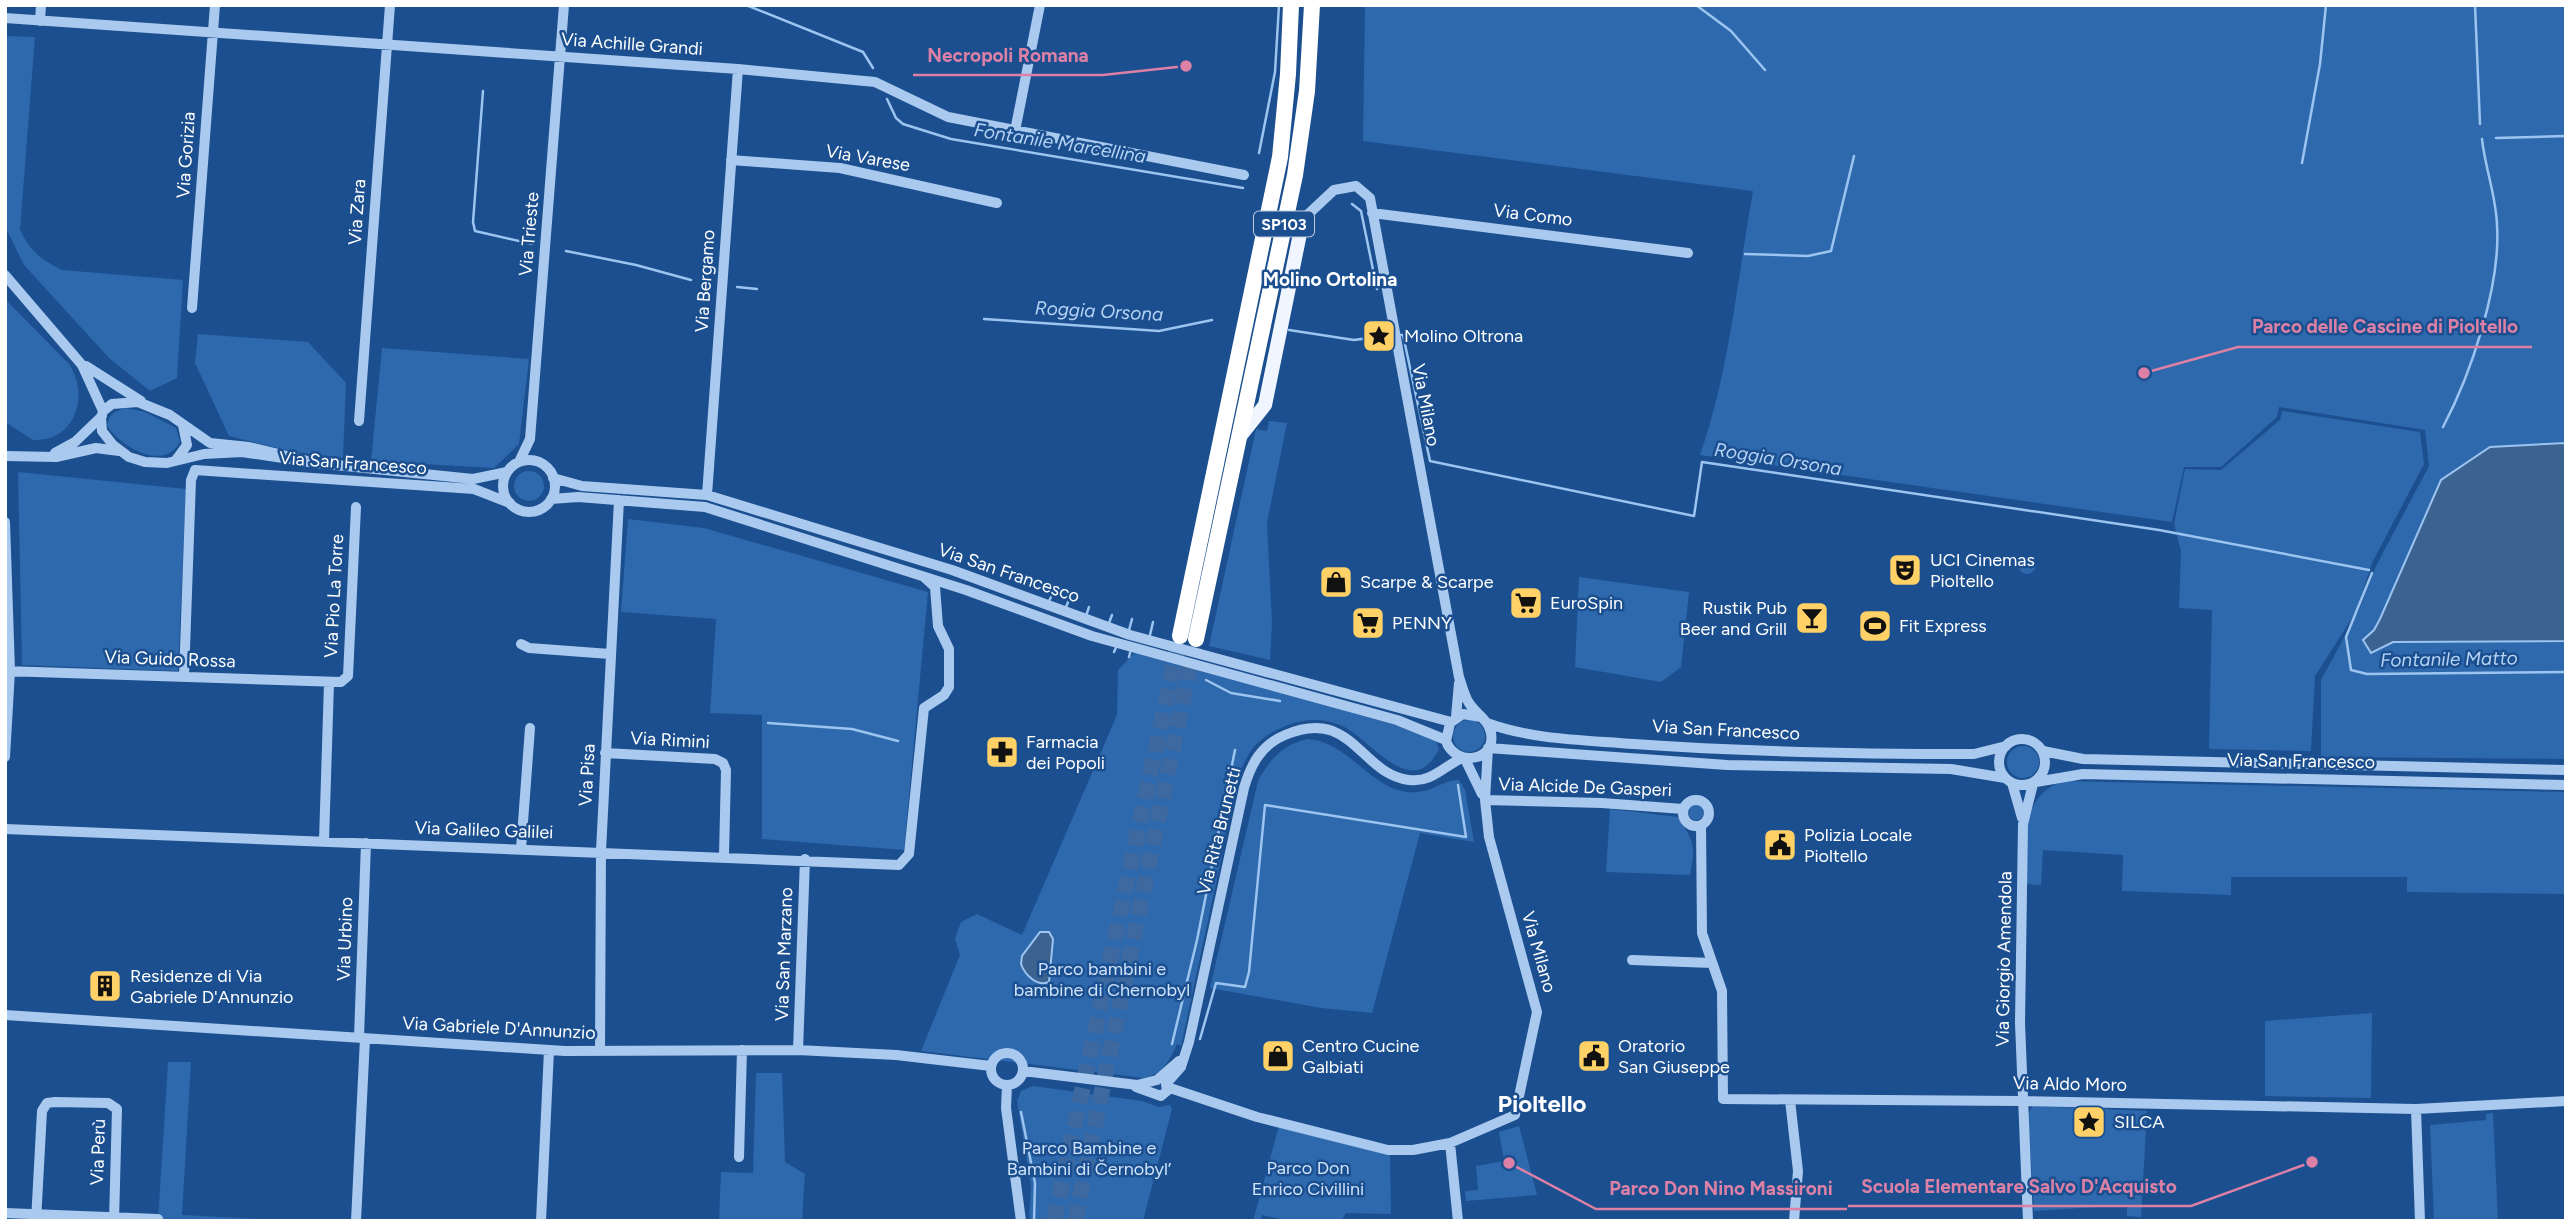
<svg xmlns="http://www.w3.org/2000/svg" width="2571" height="1226" font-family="Figtree,sans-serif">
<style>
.green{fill:#2e69ad}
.water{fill:#3c6290;stroke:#9cc4f0;stroke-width:2}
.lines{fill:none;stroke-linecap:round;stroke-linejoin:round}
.stream{stroke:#9cc4f0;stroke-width:2.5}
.highway-tunnel{stroke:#3d69a0;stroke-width:16;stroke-dasharray:16 8;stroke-linecap:butt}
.minor{stroke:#a9c9ee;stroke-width:10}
.major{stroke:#f0f6ff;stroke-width:14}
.highway{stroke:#fff;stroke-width:16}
.labels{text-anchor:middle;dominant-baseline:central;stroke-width:5;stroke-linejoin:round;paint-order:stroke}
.shield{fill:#1b4f8f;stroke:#bbcadd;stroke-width:2}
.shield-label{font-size:16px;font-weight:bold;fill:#fff}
.street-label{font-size:18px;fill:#fff;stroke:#1b4f8f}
.poi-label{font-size:18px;fill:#fff;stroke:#1b4f8f;text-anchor:start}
.park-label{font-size:18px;fill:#cfe3fa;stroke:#1b4f8f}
.water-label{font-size:19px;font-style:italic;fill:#b5d3f5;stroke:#1b4f8f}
.neighbourhood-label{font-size:19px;font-weight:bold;fill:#fff;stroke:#1b4f8f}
.district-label{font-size:24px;font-weight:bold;fill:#fff;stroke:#1b4f8f}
.leader{fill:none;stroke:#dd80a5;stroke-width:2.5}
.callout-dot{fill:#dd80a5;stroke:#1b4f8f;stroke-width:2.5}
.callout-label{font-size:19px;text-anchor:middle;font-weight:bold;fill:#dd80a5;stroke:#1b4f8f;stroke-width:5;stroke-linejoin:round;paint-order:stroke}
</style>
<rect width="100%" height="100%" fill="#1b4f8f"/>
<path class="green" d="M1365 5H2566V759L2321 757V680L2359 610 2376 566 2429 466 2425 430 2279 407 2277 417 2221 467H2184L2172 522 1700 455C1730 369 1737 280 1753 191L1363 141Z
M5 36 35 37 20 229C29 250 41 260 62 270L183 280 177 378 150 391 109 358 24 265 5 226Z
M5 299 69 364C90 396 75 442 33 440L5 422Z
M198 334 308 342 346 383 343 458 294 452 229 436 195 363Z
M382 348 529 359 519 444 494 468 371 461Z
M126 408 145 412 176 428 180 442C164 472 121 447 107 426 109 414 114 411 126 408Z
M2282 411 2420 432 2424 464 2372 563 2356 612 2315 676 2311 751 2209 749 2212 610 2179 608 2181 551 2174 524 2185 469 2221 470 2280 420Z
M1269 421 1287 423 1267 523 1272 624 1270 660 1209 646 1256 429 1267 431Z
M514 486a15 15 0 1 1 30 0a15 15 0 1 1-30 0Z
M18 472 186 489 178 671 22 665Z
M628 519 704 528 928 592 904 850 762 839V715L710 713 716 619 621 612Z
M2018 565a9 9 0 1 1 18 0a9 9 0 1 1-18 0Z
M1579 577 1689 592 1681 667 1661 682 1575 667Z
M1136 651 1401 724 1435 739 1439 749C1412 804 1370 737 1340 725 1324 718 1305 719 1288 725 1275 730 1262 737 1253 748 1232 777 1229 821 1222 855 1209 916 1196 976 1183 1037L1181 1046 1177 1044C1170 1060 1162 1075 1144 1078L921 1051 960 955 955 939 961 922 977 914 1022 935 1117 715 1118 670Z
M1453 736a16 16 0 1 1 32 0a16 16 0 1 1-32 0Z
M1308 739C1352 742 1374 797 1418 792 1431 791 1441 783 1454 780H1459L1465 790 1474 842 1420 833 1372 1013 1321 1008 1210 988 1258 781C1270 759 1283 744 1308 739Z
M2007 762a16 16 0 1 1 32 0a16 16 0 1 1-32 0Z
M2064 781 2566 792V894L2407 892V877H2231V895L2122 891 2123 855 2043 850 2041 885 2025 884C2026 846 2019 794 2064 781Z
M1688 812a8 8 0 1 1 16 0a8 8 0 1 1-16 0Z
M1610 809 1678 817C1694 842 1696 845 1690 875L1606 872Z
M2372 1013 2371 1098 2265 1096V1021Z
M168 1062H191L182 1215 297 1221H158Z
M756 1073H782L785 1162 805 1174 802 1221H719L721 1172 753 1173Z
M1033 1086 1142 1101 1159 1107 1170 1105 1172 1109 1143 1221H1029L1031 1186 1017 1101 1021 1091Z
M2032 1106 2147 1111 2141 1217 2127 1216V1205L2034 1211 2028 1115Z
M2493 1113 2498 1221H2434L2430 1125 2486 1120V1114Z
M1279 1126 1390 1155 1391 1214 1346 1213 1341 1221H1289L1262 1215 1260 1221H1253Z
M1519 1126 1537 1195 1466 1201 1465 1191 1478 1190 1476 1166 1504 1161 1499 1132Z"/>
<path class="water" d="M2566 443V641L2393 642 2371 653 2363 640 2374 630 2380 619 2441 480 2490 447Z
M1040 932H1049L1053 939 1049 982C1037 987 1025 975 1021 964L1022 956Z"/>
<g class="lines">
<path class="stream" d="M746 5 863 52 873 68
M1696 5 1731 31 1765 70
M2475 5 2480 124
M483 91 473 222 475 231 532 244
M887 99 896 118 903 124 951 139 1243 188
M2496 138 2566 136
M1259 153 1275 72 1279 5
M2302 163 2320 64 2326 5
M1352 204 1361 211 1377 289
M566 251 636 265 691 280
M1745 254 1808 256 1831 251 1854 156
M737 287 757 289
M984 319 1159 331 1212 320
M1289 330 1354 340 1391 335
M1397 335H1403L1430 461 1694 516 1702 462 2159 530 2369 570
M2443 427C2471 374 2501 285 2497 225 2496 195 2485 168 2482 139
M2372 573 2346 637 2351 670 2367 674 2566 672
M1049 601 1052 595
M1066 607 1069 600
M1086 616 1089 607
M1109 623 1112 615
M1129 630 1132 619
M1150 635 1153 622
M1114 652 1117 645
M1129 657 1131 649
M1206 680 1231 693 1280 701
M768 723 852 729 898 741
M1200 1039 1216 983 1245 987 1249 972 1265 805 1466 837 1458 785
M1172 1044 1197 940 1235 750
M1021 1112 1035 1183 1034 1221"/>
<path class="highway-tunnel" d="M1054 1221 1178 645
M1075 1221 1194 647"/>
<path class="minor" d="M5 18 738 69 875 82 948 117 1244 175
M40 21 41 5
M1015 131 1040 5
M731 160 840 168 997 203
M1372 213 1688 253
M1303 219 1334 190 1356 186 1370 198 1459 677C1462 685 1464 695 1469 703 1475 713 1489 720 1491 733 1496 762 1455 767 1446 741L1450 723 1463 714 1481 717
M5 275 82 365 103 411
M192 308 215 5
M86 366 141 401
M359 421 390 5
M55 453 75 442 102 416
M5 456 56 457 96 448 119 451
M176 460 187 445 183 425
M503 486a26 26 0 1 1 52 0a26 26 0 1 1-52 0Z
M519 462 530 439 564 5
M316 463 249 447 210 443 170 415 138 402 112 404 103 411 101 418 102 431 113 445 129 457 145 462 167 463 204 454 242 452 316 463 473 479 507 472
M553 478 582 486 707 495 952 570 1130 635 1451 722
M707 495 738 69
M551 499 578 497 705 507 966 590 1092 636 1397 720 1446 740
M5 522 10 671 5 757
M521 644 529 648 610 654
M5 671 341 682 348 676 356 507
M184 677 191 480 195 470 474 489 510 503
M1456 717 1459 683
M1487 723C1533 740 1586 740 1634 744 1747 752 1861 754 1974 754L2006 746
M1999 762a23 23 0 1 1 46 0a23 23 0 1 1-46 0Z
M1488 748 1727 765 1951 769 2005 778
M2043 751 2083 759 2566 770
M605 753 715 759 723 763 726 770 724 856
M1465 759 1482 794
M2036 782 2083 774 2566 785
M2012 783 2022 818
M1683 813a13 13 0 1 1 26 0a13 13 0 1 1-26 0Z
M1485 800 1602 803 1683 809
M1701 825 1702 933 1722 991 1723 1099 2020 1101 2416 1109 2566 1101
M5 829 899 865 909 854 924 708 944 695 949 687V649L938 626 935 587 924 577
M324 841 329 683
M521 849 530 728
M1632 960 1712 963
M5 1015 565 1051 798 1050 896 1055 991 1066
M359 1037 366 843
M798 1050 805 859
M600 1051 601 851 619 500
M991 1069a16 16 0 1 1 32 0a16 16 0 1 1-32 0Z
M1023 1071 1137 1085 1157 1080 1179 1061
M1166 1084 1181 1067 1189 1042 1244 788C1251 764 1261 745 1285 735 1352 706 1360 774 1409 780 1431 783 1443 767 1462 758
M1007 1085 1006 1108 1021 1221
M1136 1087 1161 1096 1167 1091 1166 1084
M1167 1087 1257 1117 1388 1150H1413L1450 1143 1515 1115 1537 1012 1489 837 1485 800 1488 748
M1790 1100 1798 1171 1794 1221
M2416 1109 2420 1221
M1450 1143 1458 1221
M739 1157 742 1050
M5 1213 158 1219
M36 1221 42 1111 47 1103 55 1102 108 1103 117 1109 114 1221
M356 1221 365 1038
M541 1221 549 1050
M2028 1221 2020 1023 2023 824 2033 784"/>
<path class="major" d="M1238 439 1265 405 1303 219"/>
<path class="highway" d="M1180 636 1280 157 1288 74 1291 5
M1196 639 1295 175 1307 91 1312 5"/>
</g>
<defs>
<symbol id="sight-square" viewBox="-11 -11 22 22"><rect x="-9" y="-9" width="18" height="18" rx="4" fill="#ffd166" stroke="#1b4f8f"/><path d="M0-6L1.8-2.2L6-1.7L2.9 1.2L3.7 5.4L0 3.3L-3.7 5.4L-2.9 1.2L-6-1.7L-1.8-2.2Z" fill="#111"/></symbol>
<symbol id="theatre-square" viewBox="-11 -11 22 22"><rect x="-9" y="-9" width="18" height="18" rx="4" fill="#ffd166" stroke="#1b4f8f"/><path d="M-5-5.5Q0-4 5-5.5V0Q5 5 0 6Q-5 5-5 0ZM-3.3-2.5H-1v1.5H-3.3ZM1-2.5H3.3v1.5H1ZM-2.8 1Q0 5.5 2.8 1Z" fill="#111"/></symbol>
<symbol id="shop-square" viewBox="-11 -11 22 22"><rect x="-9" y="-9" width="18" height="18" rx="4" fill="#ffd166" stroke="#1b4f8f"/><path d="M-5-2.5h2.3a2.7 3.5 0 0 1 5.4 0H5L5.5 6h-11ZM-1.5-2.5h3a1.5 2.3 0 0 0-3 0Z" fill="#111"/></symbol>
<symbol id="supermarket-square" viewBox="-11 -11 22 22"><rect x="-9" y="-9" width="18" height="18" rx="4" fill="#ffd166" stroke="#1b4f8f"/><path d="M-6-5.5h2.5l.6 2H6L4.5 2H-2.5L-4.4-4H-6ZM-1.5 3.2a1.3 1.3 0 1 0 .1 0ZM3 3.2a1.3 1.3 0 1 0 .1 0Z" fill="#111"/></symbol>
<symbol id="bar-square" viewBox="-11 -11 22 22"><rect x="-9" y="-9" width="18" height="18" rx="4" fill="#ffd166" stroke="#1b4f8f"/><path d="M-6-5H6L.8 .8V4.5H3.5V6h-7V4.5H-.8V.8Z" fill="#111"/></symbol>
<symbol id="stadium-square" viewBox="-11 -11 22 22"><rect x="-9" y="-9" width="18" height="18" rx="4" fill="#ffd166" stroke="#1b4f8f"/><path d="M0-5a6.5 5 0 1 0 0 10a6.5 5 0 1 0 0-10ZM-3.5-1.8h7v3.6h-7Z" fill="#111"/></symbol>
<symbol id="pharmacy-square" viewBox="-11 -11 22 22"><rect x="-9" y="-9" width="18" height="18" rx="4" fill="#ffd166" stroke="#1b4f8f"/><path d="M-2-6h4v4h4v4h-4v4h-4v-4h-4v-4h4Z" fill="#111"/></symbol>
<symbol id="civic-square" viewBox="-11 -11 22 22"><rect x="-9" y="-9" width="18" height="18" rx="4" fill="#ffd166" stroke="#1b4f8f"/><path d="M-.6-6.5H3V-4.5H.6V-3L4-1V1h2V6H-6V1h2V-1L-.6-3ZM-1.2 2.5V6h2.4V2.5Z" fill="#111"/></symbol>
<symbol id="building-square" viewBox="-11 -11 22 22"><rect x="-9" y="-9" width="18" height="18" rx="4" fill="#ffd166" stroke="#1b4f8f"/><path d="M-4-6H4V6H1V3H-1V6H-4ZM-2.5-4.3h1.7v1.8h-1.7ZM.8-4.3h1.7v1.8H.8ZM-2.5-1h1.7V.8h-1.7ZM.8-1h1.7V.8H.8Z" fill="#111"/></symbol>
</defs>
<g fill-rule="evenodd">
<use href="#sight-square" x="1360" y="317" width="38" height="38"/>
<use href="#theatre-square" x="1886" y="551" width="38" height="38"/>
<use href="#shop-square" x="1317" y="563" width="38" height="38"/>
<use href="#supermarket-square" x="1507" y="584" width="38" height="38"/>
<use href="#bar-square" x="1793" y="599" width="38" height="38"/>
<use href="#supermarket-square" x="1349" y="604" width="38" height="38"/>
<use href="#stadium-square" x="1856" y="607" width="38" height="38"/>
<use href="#pharmacy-square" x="983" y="733" width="38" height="38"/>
<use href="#civic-square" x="1761" y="826" width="38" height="38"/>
<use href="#building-square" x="86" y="967" width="38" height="38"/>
<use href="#shop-square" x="1259" y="1037" width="38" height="38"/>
<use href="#civic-square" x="1575" y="1037" width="38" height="38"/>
<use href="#sight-square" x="2070" y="1103" width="38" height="38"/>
</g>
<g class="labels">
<rect class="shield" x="1254" y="211.5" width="60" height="25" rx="5"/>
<g class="shield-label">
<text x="1284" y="224">SP103</text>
</g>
<g class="street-label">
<text transform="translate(632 44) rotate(4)">Via Achille Grandi</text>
<text transform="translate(186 155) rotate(-86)">Via Gorizia</text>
<text transform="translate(868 158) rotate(10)">Via Varese</text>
<text transform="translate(357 212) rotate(-86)">Via Zara</text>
<text transform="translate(1533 215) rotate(7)">Via Como</text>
<text transform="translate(529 234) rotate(-85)">Via Trieste</text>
<text transform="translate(705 281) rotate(-86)">Via Bergamo</text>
<text transform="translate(1426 405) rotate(79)">Via Milano</text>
<text transform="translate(353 463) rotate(4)">Via San Francesco</text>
<text transform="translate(1009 573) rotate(19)">Via San Francesco</text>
<text transform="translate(334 596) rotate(-87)">Via Pio La Torre</text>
<text transform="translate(170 659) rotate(2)">Via Guido Rossa</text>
<text transform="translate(1726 730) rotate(3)">Via San Francesco</text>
<text transform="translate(670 740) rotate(3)">Via Rimini</text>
<text transform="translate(2301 761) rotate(1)">Via San Francesco</text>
<text transform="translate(587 775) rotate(-87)">Via Pisa</text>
<text transform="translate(1585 787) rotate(2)">Via Alcide De Gasperi</text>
<text transform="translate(484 830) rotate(2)">Via Galileo Galilei</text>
<text transform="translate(1219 831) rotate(-76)">Via Rita Brunetti</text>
<text transform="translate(345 939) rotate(-88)">Via Urbino</text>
<text transform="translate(1539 952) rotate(74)">Via Milano</text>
<text transform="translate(784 954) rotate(-88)">Via San Marzano</text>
<text transform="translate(2004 959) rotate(-89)">Via Giorgio Amendola</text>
<text transform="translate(499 1028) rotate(3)">Via Gabriele D'Annunzio</text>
<text transform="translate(2070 1084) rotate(1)">Via Aldo Moro</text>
<text transform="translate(98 1152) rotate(-88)">Via Perù</text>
</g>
<g class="poi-label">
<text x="1404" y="336">Molino Oltrona</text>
<text x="1930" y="560">UCI Cinemas<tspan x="1930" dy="21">Pioltello</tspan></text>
<text x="1360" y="582">Scarpe &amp; Scarpe</text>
<text x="1550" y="603">EuroSpin</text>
<text x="1787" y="608" text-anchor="end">Rustik Pub<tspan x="1787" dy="21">Beer and Grill</tspan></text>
<text x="1392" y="623">PENNY</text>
<text x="1899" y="626">Fit Express</text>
<text x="1026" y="742">Farmacia<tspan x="1026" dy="21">dei Popoli</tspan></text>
<text x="1804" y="835">Polizia Locale<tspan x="1804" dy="21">Pioltello</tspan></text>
<text x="130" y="976">Residenze di Via<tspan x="130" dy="21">Gabriele D'Annunzio</tspan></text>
<text x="1302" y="1046">Centro Cucine<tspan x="1302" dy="21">Galbiati</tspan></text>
<text x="1618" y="1046">Oratorio<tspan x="1618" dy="21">San Giuseppe</tspan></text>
<text x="2114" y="1122">SILCA</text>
</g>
<g class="park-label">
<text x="1102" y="969">Parco bambini e<tspan x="1102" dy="21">bambine di Chernobyl</tspan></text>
<text x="1089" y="1148">Parco Bambine e<tspan x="1089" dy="21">Bambini di Černobyl’</tspan></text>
<text x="1308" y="1168">Parco Don<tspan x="1308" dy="21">Enrico Civillini</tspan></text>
</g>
<g class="water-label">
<text transform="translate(1060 143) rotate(9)">Fontanile Marcellina</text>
<text transform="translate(1099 311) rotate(3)">Roggia Orsona</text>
<text transform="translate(1778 459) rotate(9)">Roggia Orsona</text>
<text transform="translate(2449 659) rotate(-1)">Fontanile Matto</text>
</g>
<g class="neighbourhood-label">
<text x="1330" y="279">Molino Ortolina</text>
</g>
<g class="district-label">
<text x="1542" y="1103">Pioltello</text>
</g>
</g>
<path class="leader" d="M1186 66L1103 75H913M2144 373L2238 347H2532M2312 1162L2191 1206H1848M1509 1163L1596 1209H1847"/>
<g class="callout-dot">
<circle cx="1186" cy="66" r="7"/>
<circle cx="2144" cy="373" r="7"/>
<circle cx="2312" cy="1162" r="7"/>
<circle cx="1509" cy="1163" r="7"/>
</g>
<g class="callout-label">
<text x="1008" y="62">Necropoli Romana</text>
<text x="2385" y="333">Parco delle Cascine di Pioltello</text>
<text x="2019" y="1193">Scuola Elementare Salvo D'Acquisto</text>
<text x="1721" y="1195">Parco Don Nino Massironi</text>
</g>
<rect width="2571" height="1226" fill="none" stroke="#ffffff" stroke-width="14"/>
</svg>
